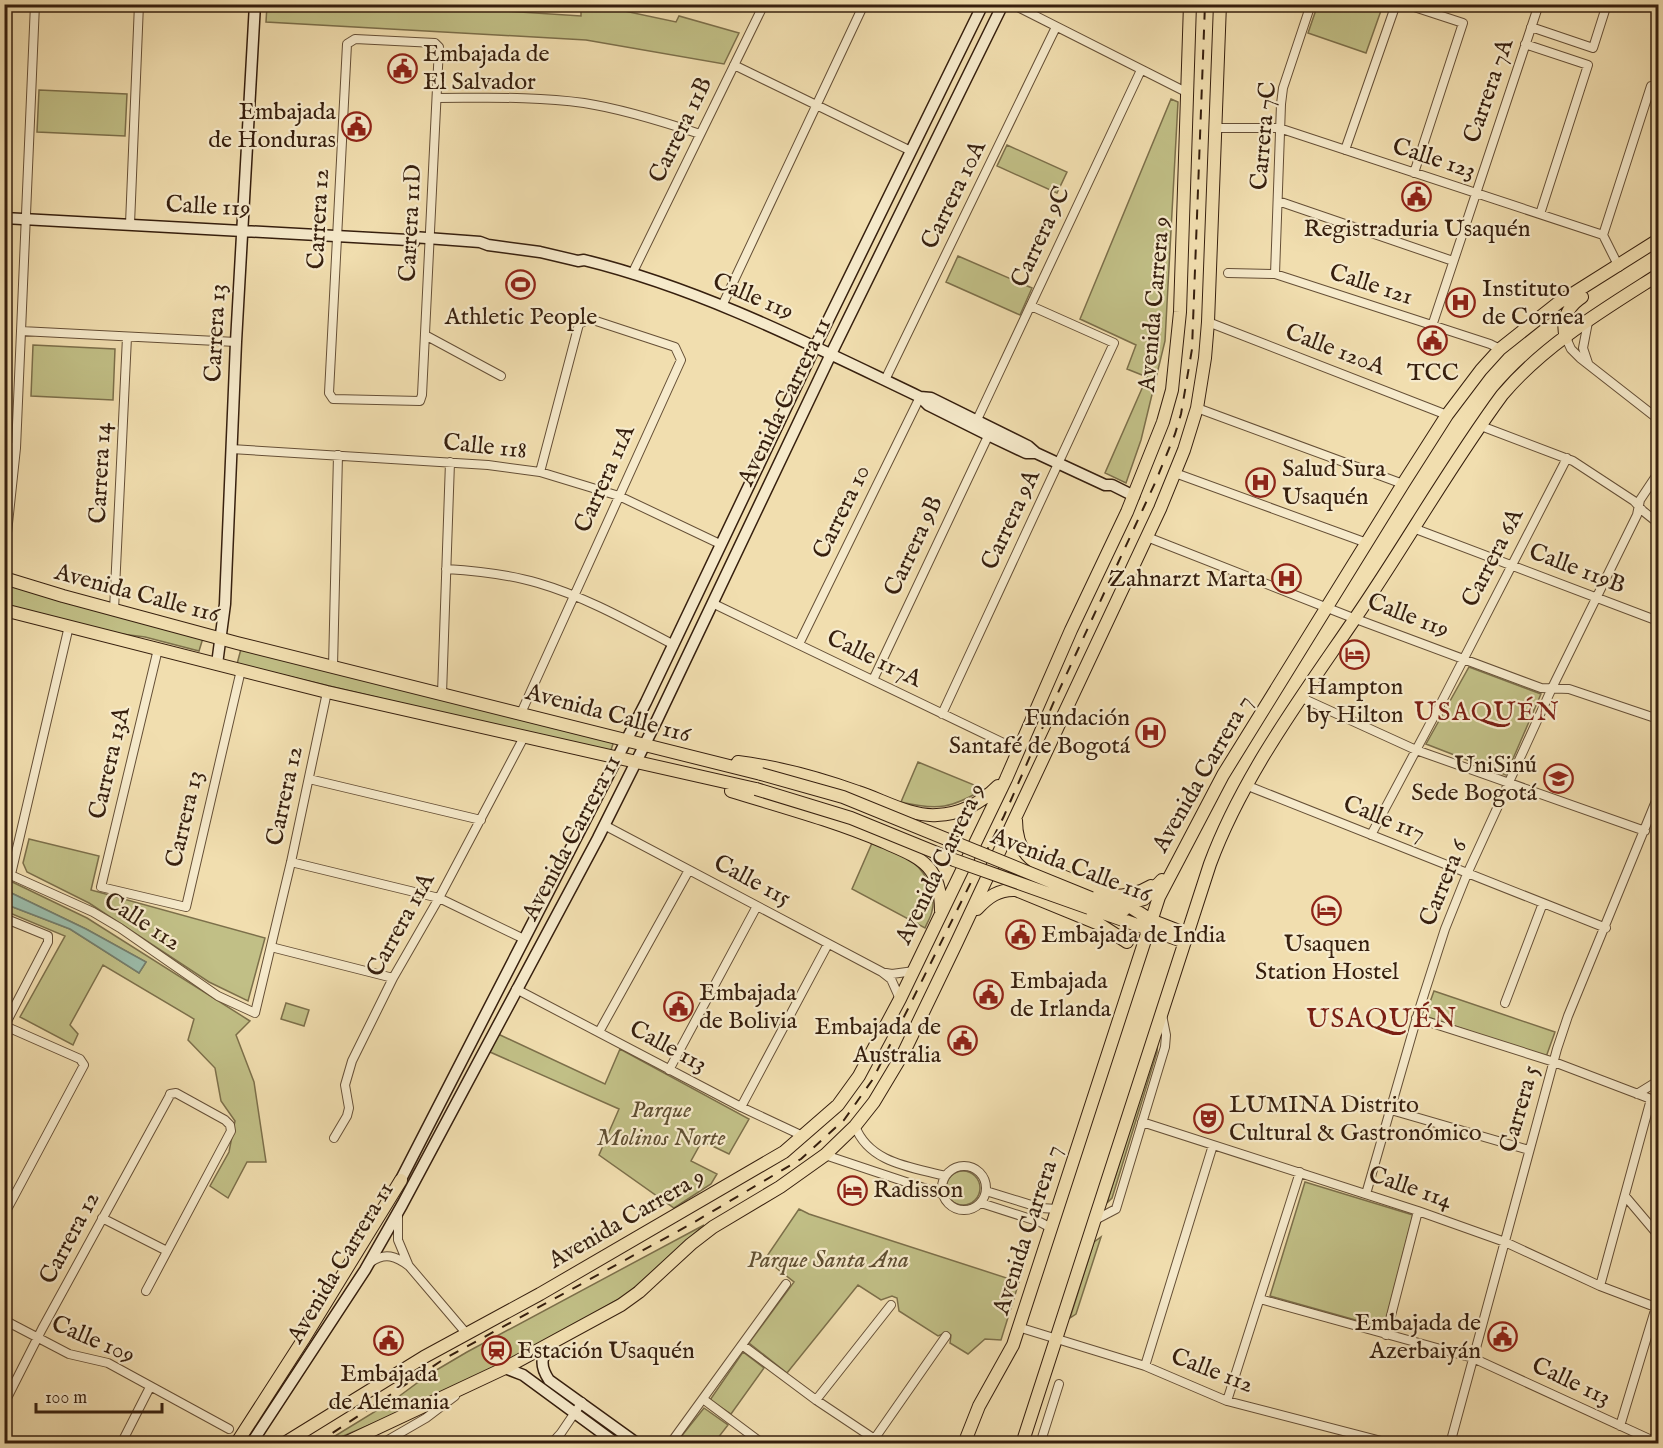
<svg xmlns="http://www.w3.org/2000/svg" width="1663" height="1448" font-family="'IM FELL English',serif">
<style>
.green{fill:#c1bf86;stroke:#7c6f4a;stroke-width:1.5}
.water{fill:#9bbcaa;stroke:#737d6c;stroke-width:1.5}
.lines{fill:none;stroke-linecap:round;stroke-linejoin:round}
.street-casing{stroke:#654f36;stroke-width:10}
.secondary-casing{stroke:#361f0e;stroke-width:13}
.primary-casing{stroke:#361f0e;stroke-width:14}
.street{stroke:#f6eacb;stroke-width:8}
.secondary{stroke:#f6eacb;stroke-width:10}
.primary{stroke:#f1deaf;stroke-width:12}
.rail{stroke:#361f0e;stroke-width:2;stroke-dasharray:10 10;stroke-linecap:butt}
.primary-bridge-casing{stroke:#361f0e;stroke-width:14;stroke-linecap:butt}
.primary-bridge{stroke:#f1deaf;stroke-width:12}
.labels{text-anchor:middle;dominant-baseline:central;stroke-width:4.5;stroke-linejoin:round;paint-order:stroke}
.poi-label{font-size:24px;fill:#361f0e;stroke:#f6eacb;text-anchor:start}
.street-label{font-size:24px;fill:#361f0e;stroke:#f6eacb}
.park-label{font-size:24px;font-style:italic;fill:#604f32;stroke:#f6eacb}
.neighbourhood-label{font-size:26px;letter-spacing:1.5px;fill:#7a1f14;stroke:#f6eacb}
.quarter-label{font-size:27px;letter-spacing:1.5px;fill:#7a1f14;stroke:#f6eacb}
</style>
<rect width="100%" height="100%" fill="#f1deaf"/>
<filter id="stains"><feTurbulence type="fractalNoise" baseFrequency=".00333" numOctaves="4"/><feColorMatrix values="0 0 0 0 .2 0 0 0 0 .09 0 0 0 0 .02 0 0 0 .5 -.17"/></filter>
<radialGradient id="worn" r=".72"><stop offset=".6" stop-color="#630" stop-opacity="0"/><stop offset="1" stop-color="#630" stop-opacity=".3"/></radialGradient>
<path class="green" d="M1318 4 1383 5 1366 53 1308 33Z
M596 5 676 22 679 16 739 33 724 64 586 40 266 22 267 5H415L581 16V5Z
M39 90 127 94 125 136 37 132Z
M1171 99 1178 102 1165 341 1141 440 1126 483 1105 473 1147 377 1127 369 1136 345 1080 319Z
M1007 145 1067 172 1057 193 997 166Z
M958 256 1032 288 1020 315 946 282Z
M33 345 115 349 113 400 31 396Z
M5 583 203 638 199 651 145 637 114 633 5 605Z
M241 649 614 741 610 753 237 664Z
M1469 667 1541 694 1506 775 1426 744Z
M918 762 984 789C952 808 938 811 901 802Z
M29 839 99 856 91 890 265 938 248 1001 209 982 89 903 27 872 23 863Z
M872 843C883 848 897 851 907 858 924 868 937 891 932 911 931 917 927 923 925 928L852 889Z
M4 878 87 918 250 1021 236 1035 254 1082 266 1162H247L228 1198 210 1186 229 1152 235 1121 221 1101 215 1068 188 1040 194 1019 103 965 70 1025 78 1034 73 1045 20 1017 65 936 5 911V904L70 929 139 973 146 962 86 929 5 890Z
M1434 991 1555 1032 1546 1057 1425 1016Z
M286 1003 309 1010 304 1026 281 1019Z
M498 1034 605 1084 620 1049 749 1119 729 1154 702 1141 691 1161 717 1174 711 1184 674 1208 599 1155 619 1109 490 1052Z
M1158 1039 1157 1052 1112 1198 1107 1203Z
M946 1188a17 17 0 1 1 34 0a17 17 0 1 1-34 0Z
M1305 1182 1413 1215 1384 1328 1270 1296Z
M799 1209 809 1214 1019 1282 1001 1340 985 1339 968 1354 950 1343 951 1335 947 1332 938 1336 899 1311 897 1298 892 1296 881 1300 858 1285 787 1373 749 1343 794 1282 765 1259Z
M704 1225 626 1295 535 1347 440 1395 327 1443 322 1444 394 1400 428 1375 467 1352Z
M1101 1237 1076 1314 1070 1318 1094 1242Z
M743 1352 764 1368 731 1414 710 1400Z
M704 1408 728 1425 714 1443H676Z"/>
<path class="water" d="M5 890 86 929 146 962 139 973 70 929 5 904Z"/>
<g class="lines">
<defs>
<path id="street" d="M1012 4 1188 93
M1405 4 1463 23 1414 173
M1462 4 1468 6V4
M1531 27 1593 48 1607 4
M355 39 435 43 439 47 422 395 420 401 333 399 329 393 347 44Z
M1525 44 1588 65 1540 214
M734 65 911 151
M1658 68V70
M437 98C485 98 536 96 584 103 623 109 664 122 700 134
M1216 128H1279L1603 235 1619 267
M1345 150 1396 4
M1278 201 1453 261
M130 224 139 4
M1603 235 1651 86 1658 89
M1228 273 1275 274 1490 344 1500 349
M632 274 764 4
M1275 274 1281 104 1283 88 1311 4
M722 306 864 4
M1208 322 1447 415
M1588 322 1583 348 1588 363
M1432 326 1539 4
M21 331 236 342
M425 335 501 376
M1566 338 1571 349 1580 358 1658 419
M885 380 1056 27
M1197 408 1403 484
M975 424 1141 70
M1481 426 1573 461 1634 501 1643 511 1658 523
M4 447 16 448
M231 449 488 465 540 472 619 496 720 544
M1175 473 1367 543
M1413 528 1658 621
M1147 537 1348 616 1541 688 1569 689 1658 719
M4 561 16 448 35 4
M446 569C477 571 509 574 538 583 586 597 630 622 674 645
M712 603 1018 750
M114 610 127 337
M799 644 920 397
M158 649 101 887 186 907 241 670
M333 667 338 455
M873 680 990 432
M442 694 450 462
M1302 698 1416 750 1645 831
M521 713 681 360 675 347 590 319 579 324 540 472
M942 714 1114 343 1031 306
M309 779 481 820
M1248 786 1606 928
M604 825 882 972 891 979 900 999
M1371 835 1440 705 1567 458
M291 862 439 898 524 939
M4 872 93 912 120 928 218 996 255 1013 291 862 327 692
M11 874 69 626
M4 918 48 936V942L4 1027
M271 947 393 978
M886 973 892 974 914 971
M516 989 741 1107 803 1136
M1505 1003 1543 903
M1416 1018 1554 1062 1651 1099 1658 1108
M599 1032 689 870
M669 1070 757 906
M1637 1094 1658 1081
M741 1107 828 944
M1391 1110 1529 1150
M1142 1122 1418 1211 1505 1242 1600 1286 1658 1308
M855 1126C869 1163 911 1167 945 1176
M334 1138 347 1116 349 1108 345 1085 352 1061 393 978 439 898 524 737
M825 1155 942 1194
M942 1188a22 22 0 1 1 44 0a22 22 0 1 1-44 0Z
M986 1191 1041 1208 1057 1209
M1366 1194 1419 1010 1445 929 1467 874 1552 688 1637 515 1640 500 1658 473
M1625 1196 1658 1235
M981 1203 1040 1222 1051 1228
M4 1215 84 1065 80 1059 5 1026
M398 1216V1240L408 1264
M102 1218 167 1251
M1095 1220 1116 1209 1165 1047 1166 1035 1162 1015
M371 1262C385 1252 396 1256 409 1266L466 1333
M1600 1286 1651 1099
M1260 1299 1473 1358 1658 1443
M4 1320 69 1354 108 1363 229 1429
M1018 1327 1145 1366 1227 1401 1393 1444
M1386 1335 1418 1211
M742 1345 816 1400 882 1444
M1145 1366 1213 1145
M703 1399 763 1444
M816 1400 891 1305
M1227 1401 1300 1172
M4 1404 42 1329 169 1097 170 1094 176 1093 225 1120 230 1125 231 1131 146 1291
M1620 1426 1656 1307
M875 1438 946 1336
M121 1444 150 1387
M381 1444 426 1418 455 1396
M551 1444 561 1433 582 1402
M670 1444 786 1284
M1040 1444 1059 1384
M1450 1444 1557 1049 1568 1016 1658 796"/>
<path id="secondary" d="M4 218 408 240 414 242
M408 240 413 237 480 242 488 245 540 252 578 261 584 260C702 289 811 345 920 397L931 398 1028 446 1036 453 1105 485H1112L1134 496
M920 397 928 405 988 435 1026 453H1036
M217 664 225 604 236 342 255 4
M398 1185 646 702 815 347 983 4
M552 1343C541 1356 539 1365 549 1380L638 1444
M505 1368 523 1375 617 1444
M251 1444 365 1270 402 1205 598 838 657 720 831 354 1003 4"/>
<path id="primary" d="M1566 338C1561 320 1568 306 1582 297
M4 578 63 596 237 643 761 774
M4 610 327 692 756 789
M738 762C779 767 819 778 858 792 883 800 911 817 937 815 961 814 982 802 998 786
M731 791C783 807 835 821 884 842 899 849 917 855 928 867 939 879 941 895 941 911
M1016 820C1016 832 1018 845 1027 855 1042 873 1089 884 1111 896 1125 903 1138 912 1151 920
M1111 896C1126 896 1138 894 1151 886
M1091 898 1124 910
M1123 905 1144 899 1162 880
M1089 908 1185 942
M977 909C988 897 999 889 1016 890L1099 924 1127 942
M1143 917 1187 934
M236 1444 303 1340 401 1180
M283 1444 424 1357 540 1294 784 1152 838 1105 859 1076 900 999 1006 779 1071 630 1127 512 1163 422 1172 390 1180 312 1190 4
M343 1444 505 1368 621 1305 639 1292 691 1244 713 1227 780 1187 825 1155 855 1126 874 1102 904 1052 956 944 1160 509 1184 450 1197 408 1205 358 1208 322 1220 4
M964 1444 979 1406 1013 1345 1159 897 1223 775 1403 484 1447 415 1481 370 1500 349 1558 303 1658 240
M1022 1444 1210 864C1243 775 1303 695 1356 617 1406 544 1449 467 1502 395 1544 345 1603 310 1658 275"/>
</defs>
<use href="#street" class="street-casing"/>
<use href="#secondary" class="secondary-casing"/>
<use href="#primary" class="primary-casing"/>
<use href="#street" class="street"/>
<use href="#secondary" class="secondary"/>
<use href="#primary" class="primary"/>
<path class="rail" d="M316 1444 444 1359 691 1224 801 1159 844 1120 873 1079 1004 816 1056 697 1155 483 1175 434 1181 414 1192 349 1205 4"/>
<defs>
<path id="primary-bridge" d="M761 774 843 797 1091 898
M756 789 851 818 954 860 1089 908"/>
</defs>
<use href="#primary-bridge" class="primary-bridge-casing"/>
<use href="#primary-bridge" class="primary-bridge"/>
</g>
<defs>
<symbol id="civic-ring" viewBox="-11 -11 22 22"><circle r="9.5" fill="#f6eacb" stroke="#8f2418" stroke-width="1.5"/><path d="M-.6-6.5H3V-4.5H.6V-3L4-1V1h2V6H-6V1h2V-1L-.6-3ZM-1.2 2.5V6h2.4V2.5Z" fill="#8f2418"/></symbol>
<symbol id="stadium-ring" viewBox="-11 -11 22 22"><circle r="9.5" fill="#f6eacb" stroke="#8f2418" stroke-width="1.5"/><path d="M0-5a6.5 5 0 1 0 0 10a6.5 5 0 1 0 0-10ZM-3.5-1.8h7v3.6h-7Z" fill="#8f2418"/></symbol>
<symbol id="hospital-ring" viewBox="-11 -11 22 22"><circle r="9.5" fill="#f6eacb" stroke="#8f2418" stroke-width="1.5"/><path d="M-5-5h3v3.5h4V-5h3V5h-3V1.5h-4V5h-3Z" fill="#8f2418"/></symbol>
<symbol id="hotel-ring" viewBox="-11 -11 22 22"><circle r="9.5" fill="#f6eacb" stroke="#8f2418" stroke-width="1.5"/><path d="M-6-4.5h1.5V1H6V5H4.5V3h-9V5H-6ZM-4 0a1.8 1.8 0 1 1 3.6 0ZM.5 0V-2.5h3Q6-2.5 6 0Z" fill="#8f2418"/></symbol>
<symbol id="university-ring" viewBox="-11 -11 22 22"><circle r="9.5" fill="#f6eacb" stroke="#8f2418" stroke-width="1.5"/><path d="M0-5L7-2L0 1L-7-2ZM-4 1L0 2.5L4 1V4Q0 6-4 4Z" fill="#8f2418"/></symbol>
<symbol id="theatre-ring" viewBox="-11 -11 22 22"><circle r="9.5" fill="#f6eacb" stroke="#8f2418" stroke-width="1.5"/><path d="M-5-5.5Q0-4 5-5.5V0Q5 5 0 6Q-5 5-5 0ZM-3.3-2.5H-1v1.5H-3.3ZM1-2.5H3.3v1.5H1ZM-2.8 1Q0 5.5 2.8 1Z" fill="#8f2418"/></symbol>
<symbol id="station-ring" viewBox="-11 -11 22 22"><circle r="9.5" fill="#f6eacb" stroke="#8f2418" stroke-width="1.5"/><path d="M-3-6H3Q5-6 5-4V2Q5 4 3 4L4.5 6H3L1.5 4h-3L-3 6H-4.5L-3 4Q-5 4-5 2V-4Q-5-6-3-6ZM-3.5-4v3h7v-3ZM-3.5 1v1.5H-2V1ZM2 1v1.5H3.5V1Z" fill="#8f2418"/></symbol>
</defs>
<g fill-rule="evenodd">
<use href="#civic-ring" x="386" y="52" width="33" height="33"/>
<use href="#civic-ring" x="340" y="110" width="33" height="33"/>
<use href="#civic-ring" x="1400" y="180" width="33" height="33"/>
<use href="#stadium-ring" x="504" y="268" width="33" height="33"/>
<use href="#hospital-ring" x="1444" y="286" width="33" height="33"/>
<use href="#civic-ring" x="1416" y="324" width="33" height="33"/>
<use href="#hospital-ring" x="1244" y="466" width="33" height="33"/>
<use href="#hospital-ring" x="1270" y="562" width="33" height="33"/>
<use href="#hotel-ring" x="1338" y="638" width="33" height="33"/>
<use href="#hospital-ring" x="1134" y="716" width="33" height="33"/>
<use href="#university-ring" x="1542" y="762" width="33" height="33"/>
<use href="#hotel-ring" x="1310" y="894" width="33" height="33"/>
<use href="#civic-ring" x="1004" y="918" width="33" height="33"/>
<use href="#civic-ring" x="972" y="978" width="33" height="33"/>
<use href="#civic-ring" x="662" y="990" width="33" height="33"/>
<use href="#civic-ring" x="946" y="1024" width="33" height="33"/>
<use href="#theatre-ring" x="1192" y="1102" width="33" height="33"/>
<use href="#hotel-ring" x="836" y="1174" width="33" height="33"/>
<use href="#civic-ring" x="1486" y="1320" width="33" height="33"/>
<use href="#civic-ring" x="372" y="1324" width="33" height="33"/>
<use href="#station-ring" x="480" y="1334" width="33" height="33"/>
</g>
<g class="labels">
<g class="poi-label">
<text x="423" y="54">Embajada de<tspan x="423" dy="28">El Salvador</tspan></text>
<text x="336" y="112" text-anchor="end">Embajada<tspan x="336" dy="28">de Honduras</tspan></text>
<text x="1417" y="229" text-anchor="middle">Registraduria Usaquén</text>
<text x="1482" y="289">Instituto<tspan x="1482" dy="28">de Cornea</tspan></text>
<text x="521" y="317" text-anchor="middle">Athletic People</text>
<text x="1433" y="373" text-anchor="middle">TCC</text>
<text x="1282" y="469">Salud Sura<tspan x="1282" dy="28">Usaquén</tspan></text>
<text x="1266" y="579" text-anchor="end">Zahnarzt Marta</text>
<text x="1355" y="687" text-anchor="middle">Hampton<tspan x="1355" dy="28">by Hilton</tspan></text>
<text x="1130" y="718" text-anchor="end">Fundación<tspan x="1130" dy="28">Santafé de Bogotá</tspan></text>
<text x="1537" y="765" text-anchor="end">UniSinú<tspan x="1537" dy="28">Sede Bogotá</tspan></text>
<text x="1041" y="935">Embajada de India</text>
<text x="1327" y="944" text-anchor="middle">Usaquen<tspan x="1327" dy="28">Station Hostel</tspan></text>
<text x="1010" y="981">Embajada<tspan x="1010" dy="28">de Irlanda</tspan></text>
<text x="699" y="993">Embajada<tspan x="699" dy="28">de Bolivia</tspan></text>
<text x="941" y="1027" text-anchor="end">Embajada de<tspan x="941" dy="28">Australia</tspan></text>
<text x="1229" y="1105">LUMINA Distrito<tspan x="1229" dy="28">Cultural &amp; Gastronómico</tspan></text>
<text x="873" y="1190">Radisson</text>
<text x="1481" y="1323" text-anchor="end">Embajada de<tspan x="1481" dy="28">Azerbaiyán</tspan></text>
<text x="517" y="1351">Estación Usaquén</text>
<text x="389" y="1374" text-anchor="middle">Embajada<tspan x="389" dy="28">de Alemania</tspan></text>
</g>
<g class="street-label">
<text transform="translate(1489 91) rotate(-71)">Carrera 7A</text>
<text transform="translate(681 130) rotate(-64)">Carrera 11B</text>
<text transform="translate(1264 136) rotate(-85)">Carrera 7C</text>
<text transform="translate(1434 159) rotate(18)">Calle 123</text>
<text transform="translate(954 195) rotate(-64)">Carrera 10A</text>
<text transform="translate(208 207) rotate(3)">Calle 119</text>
<text transform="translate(319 219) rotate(-87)">Carrera 12</text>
<text transform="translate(411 223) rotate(-87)">Carrera 11D</text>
<text transform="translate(1041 237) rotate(-65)">Carrera 9C</text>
<text transform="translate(1371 285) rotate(18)">Calle 121</text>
<text transform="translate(753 297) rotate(23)">Calle 119</text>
<text transform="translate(1155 304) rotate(-85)">Avenida Carrera 9</text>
<text transform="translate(216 333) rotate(-87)">Carrera 13</text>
<text transform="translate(1335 350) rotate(21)">Calle 120A</text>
<text transform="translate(785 402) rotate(-64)">Avenida Carrera 11</text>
<text transform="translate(485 447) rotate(6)">Calle 118</text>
<text transform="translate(101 473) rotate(-87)">Carrera 14</text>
<text transform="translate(605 479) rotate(-66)">Carrera 11A</text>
<text transform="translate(842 512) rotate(-64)">Carrera 10</text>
<text transform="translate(1011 520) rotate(-65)">Carrera 9A</text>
<text transform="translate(914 546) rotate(-65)">Carrera 9B</text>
<text transform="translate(1493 558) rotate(-63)">Carrera 6A</text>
<text transform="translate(1577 569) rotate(21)">Calle 119B</text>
<text transform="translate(137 594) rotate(15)">Avenida Calle 116</text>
<text transform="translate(1408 616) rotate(21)">Calle 119</text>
<text transform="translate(874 659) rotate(26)">Calle 117A</text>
<text transform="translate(608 714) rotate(15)">Avenida Calle 116</text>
<text transform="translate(110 763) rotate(-77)">Carrera 13A</text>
<text transform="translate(1203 774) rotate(-60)">Avenida Carrera 7</text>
<text transform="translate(285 796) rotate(-78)">Carrera 12</text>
<text transform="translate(185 819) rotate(-77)">Carrera 13</text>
<text transform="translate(1384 819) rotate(22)">Calle 117</text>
<text transform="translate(572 838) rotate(-62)">Avenida Carrera 11</text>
<text transform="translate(941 864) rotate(-64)">Avenida Carrera 9</text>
<text transform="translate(1071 866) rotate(21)">Avenida Calle 116</text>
<text transform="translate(752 881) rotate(28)">Calle 115</text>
<text transform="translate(1444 883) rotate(-68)">Carrera 6</text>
<text transform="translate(142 922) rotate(33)">Calle 112</text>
<text transform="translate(401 925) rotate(-61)">Carrera 11A</text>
<text transform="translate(668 1047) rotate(28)">Calle 113</text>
<text transform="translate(1520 1109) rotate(-74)">Carrera 5</text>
<text transform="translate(1410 1188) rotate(19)">Calle 114</text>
<text transform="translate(627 1219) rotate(-30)">Avenida Carrera 9</text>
<text transform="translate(1028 1230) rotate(-72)">Avenida Carrera 7</text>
<text transform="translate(70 1238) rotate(-62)">Carrera 12</text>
<text transform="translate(341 1263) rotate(-59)">Avenida Carrera 11</text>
<text transform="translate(93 1340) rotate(23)">Calle 109</text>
<text transform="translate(1212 1371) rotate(21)">Calle 112</text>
<text transform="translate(1571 1382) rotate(25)">Calle 113</text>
</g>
<g class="park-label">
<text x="661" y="1110">Parque<tspan x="661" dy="28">Molinos Norte</tspan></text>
<text x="828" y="1260">Parque Santa Ana</text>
</g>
<g class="neighbourhood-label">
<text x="1487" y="712">USAQUÉN</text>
</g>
<g class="quarter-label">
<text x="1382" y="1020">USAQUÉN</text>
</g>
</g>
<rect width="1663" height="1448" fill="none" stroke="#f1deaf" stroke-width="24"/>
<rect x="6" y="6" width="1651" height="1436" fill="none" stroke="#361f0e" stroke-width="3"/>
<rect x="12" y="12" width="1639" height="1424" fill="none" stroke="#361f0e" stroke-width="1.5"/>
<path d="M36 1403v9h126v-9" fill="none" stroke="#361f0e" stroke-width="3"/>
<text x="45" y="1403" font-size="18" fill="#361f0e" stroke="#f6eacb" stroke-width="4.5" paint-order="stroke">100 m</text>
<rect width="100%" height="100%" filter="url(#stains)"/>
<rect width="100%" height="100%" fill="url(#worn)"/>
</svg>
